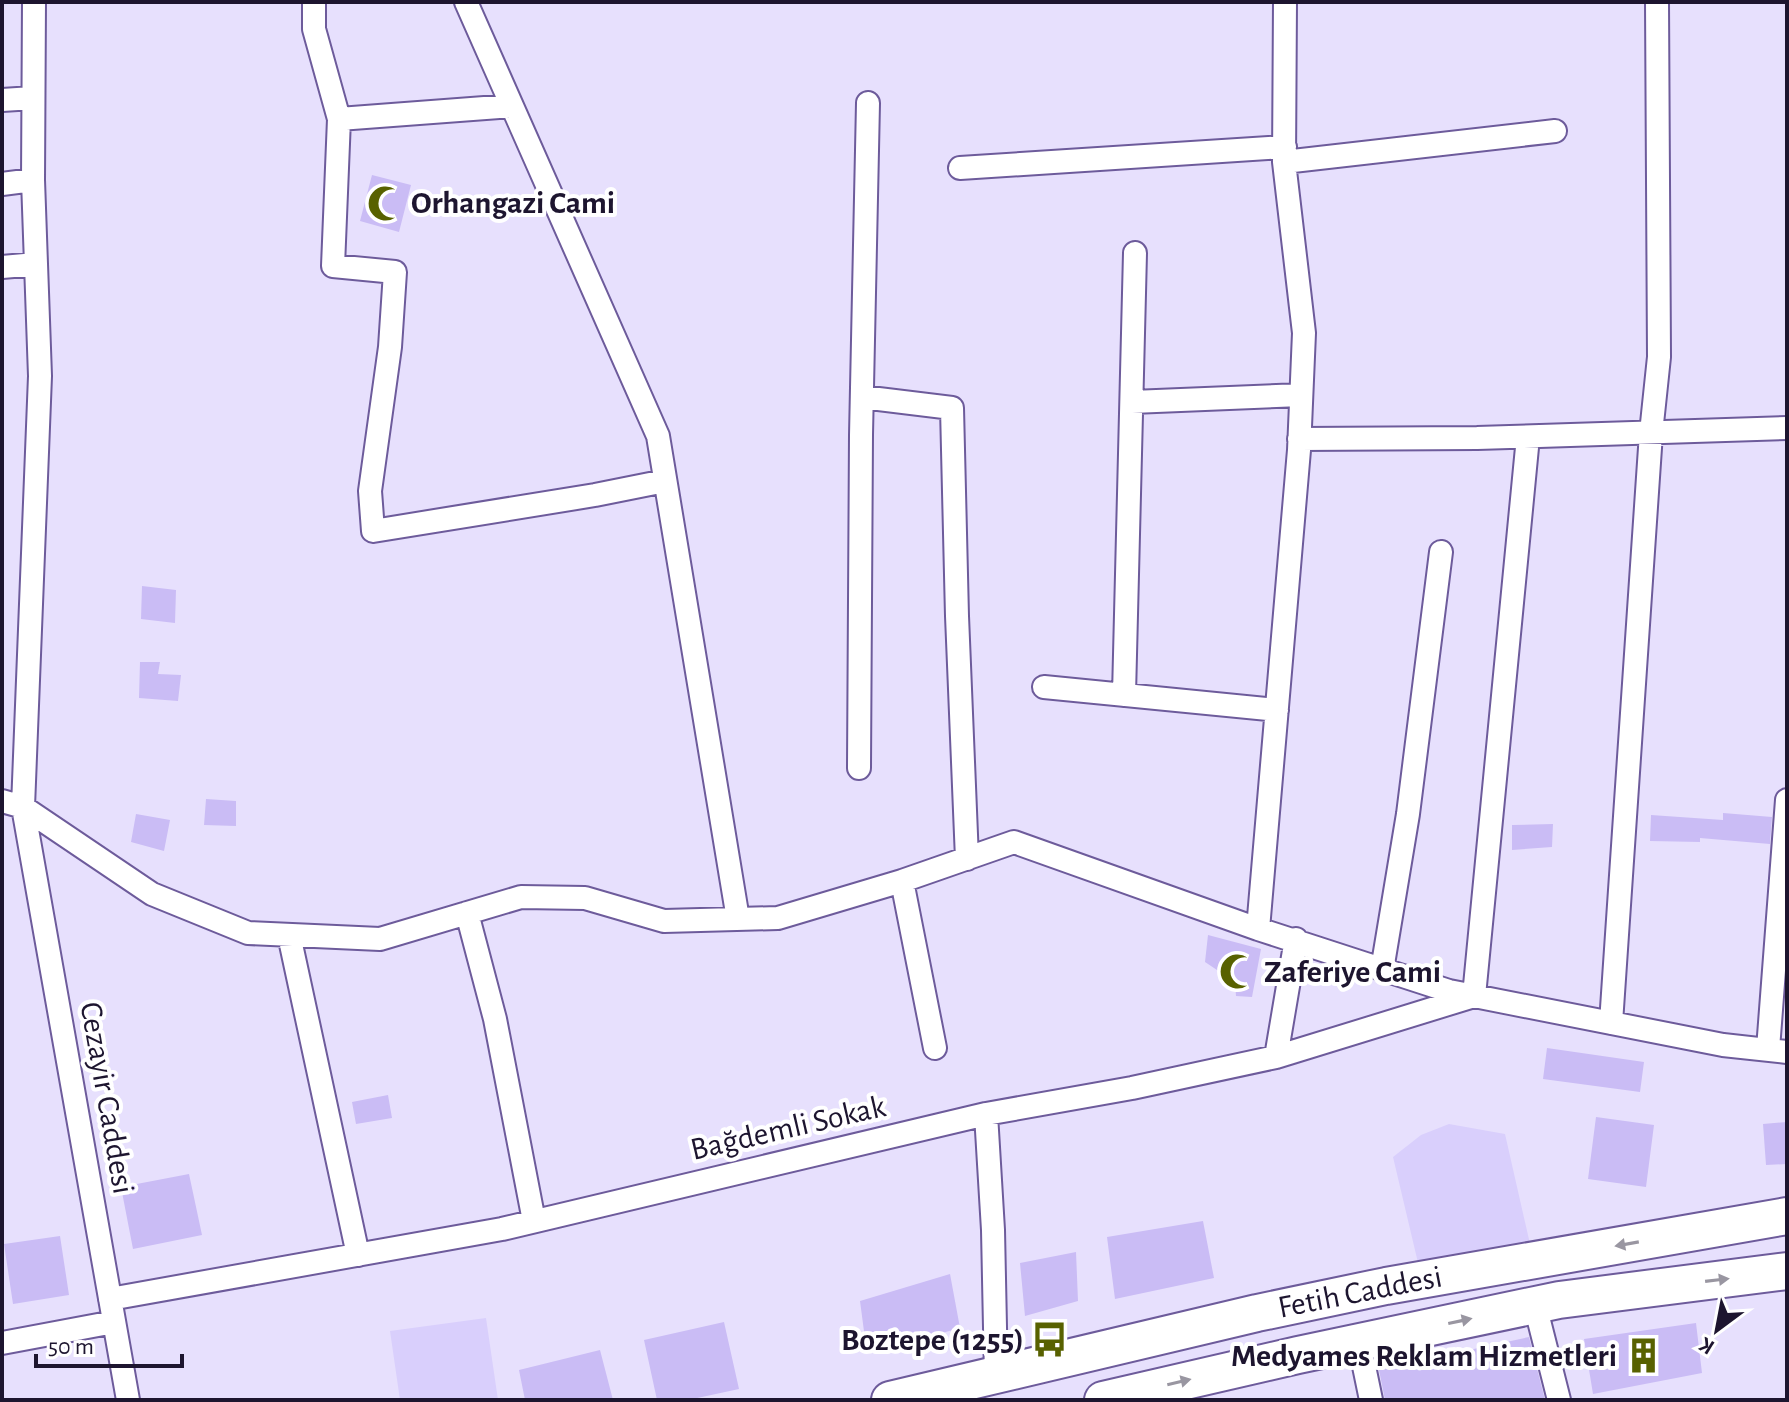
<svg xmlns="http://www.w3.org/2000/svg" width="1789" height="1402" font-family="'Alegreya Sans',sans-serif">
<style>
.green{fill:#d9cffc}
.building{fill:#cabcf5}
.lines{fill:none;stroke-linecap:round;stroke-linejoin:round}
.minor-casing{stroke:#6d5b9b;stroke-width:26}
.primary-casing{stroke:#6d5b9b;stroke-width:40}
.minor{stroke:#fff;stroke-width:22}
.primary{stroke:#fff;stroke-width:36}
.oneway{fill:#9996a1}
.labels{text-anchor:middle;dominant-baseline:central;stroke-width:8;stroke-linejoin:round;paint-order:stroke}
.poi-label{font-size:32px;font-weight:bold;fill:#1d152f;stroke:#fff;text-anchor:start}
.street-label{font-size:32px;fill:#1d152f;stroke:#fff}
</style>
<rect width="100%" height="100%" fill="#e7e0fd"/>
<path class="green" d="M1449 1124 1505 1134 1530 1244 1419 1267 1393 1157 1421 1135Z
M486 1318 498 1400H400L390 1331Z"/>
<path class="building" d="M372 175 411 185 399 232 360 221Z
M142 586 176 590 175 623 141 619Z
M140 662H160L158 674 181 675 178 701 139 698Z
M206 799 236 801V826L204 825Z
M1723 813 1772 817 1770 844 1700 838V842L1650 841 1651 815 1723 820Z
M136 814 170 820 164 851 131 842Z
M1553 824 1552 847 1512 850V825Z
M1208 935 1261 949 1252 997 1236 996 1235 982 1205 962Z
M1547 1048 1644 1062 1640 1092 1543 1079Z
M388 1095 392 1118 356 1124 352 1102Z
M1596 1117 1654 1125 1646 1187 1588 1179Z
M1787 1122V1164L1766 1165 1763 1124Z
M189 1174 202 1235 133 1249 121 1187Z
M1203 1221 1214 1278 1115 1299 1107 1237Z
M60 1236 69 1295 13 1304 4 1244Z
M1076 1252 1078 1301 1025 1316 1020 1263Z
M950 1274 960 1328 867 1354 860 1301Z
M724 1322 739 1389 688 1400H657L644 1340Z
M1696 1323 1702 1373 1593 1394 1584 1339Z
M1529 1337 1545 1400H1385L1378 1365 1403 1360 1404 1364Z
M600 1350 613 1400H525L519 1370Z"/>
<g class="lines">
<defs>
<path id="minor" d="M34 2 33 180 40 376 23 807 128 1400
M314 2V29L339 119 512 106
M466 2 658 436 738 919
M2 100 33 98
M339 119 333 266 395 272 390 347 370 491 373 531 595 495 665 481
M1284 162 1555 131
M960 168 1285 147
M2 184 33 180
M2 267 36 264
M862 397 952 408 957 616 967 859
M1132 402 1301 395
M1299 439 1477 438 1787 428
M1044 687 1277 710
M1124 695 1135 253
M859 768 861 435 868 103
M2 801 23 807 152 894 248 933 380 939 521 897 585 898 664 921 778 918 902 881 1014 842 1258 929 1449 991 1723 1045 1787 1052
M902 881 935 1048
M467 913 495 1019 534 1221
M1258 929 1299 450 1304 333 1284 162 1285 2
M289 935 358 1255
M1382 970 1408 814 1441 552
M1611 1023 1651 433 1659 357 1657 2
M1768 1049 1787 800
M1276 1057 1296 939
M986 1114 993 1230 996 1376
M110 1299 502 1229 986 1114 1132 1088 1276 1057 1474 996 1528 437
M1535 1305 1559 1400
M1359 1342 1371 1400
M2 1343 114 1322"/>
<path id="primary" d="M890 1400 1257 1313 1386 1286 1787 1216
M1103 1400 1298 1355 1559 1300 1787 1271"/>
</defs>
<use href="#minor" class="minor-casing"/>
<use href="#primary" class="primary-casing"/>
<use href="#minor" class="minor"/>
<use href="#primary" class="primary"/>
</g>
<defs><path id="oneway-solid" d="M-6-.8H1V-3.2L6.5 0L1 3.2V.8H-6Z" transform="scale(2)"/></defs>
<g class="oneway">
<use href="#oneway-solid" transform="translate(1627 1244) rotate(170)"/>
<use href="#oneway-solid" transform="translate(1717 1280) rotate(-7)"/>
<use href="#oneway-solid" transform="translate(1460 1321) rotate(-12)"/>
<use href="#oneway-solid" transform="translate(1179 1382) rotate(-13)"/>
</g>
<defs>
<symbol id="mosque-bare" viewBox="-9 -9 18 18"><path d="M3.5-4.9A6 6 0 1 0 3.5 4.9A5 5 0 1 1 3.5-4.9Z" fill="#586100" stroke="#fff" stroke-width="2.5" paint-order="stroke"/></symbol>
<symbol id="bus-bare" viewBox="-9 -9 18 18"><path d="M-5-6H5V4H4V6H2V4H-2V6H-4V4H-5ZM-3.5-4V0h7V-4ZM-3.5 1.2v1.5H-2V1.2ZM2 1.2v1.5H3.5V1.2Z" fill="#586100" stroke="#fff" stroke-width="2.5" paint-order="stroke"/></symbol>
<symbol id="building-bare" viewBox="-9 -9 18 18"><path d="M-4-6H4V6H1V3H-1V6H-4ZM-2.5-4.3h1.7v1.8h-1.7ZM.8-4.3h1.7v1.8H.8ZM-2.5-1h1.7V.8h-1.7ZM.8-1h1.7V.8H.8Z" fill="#586100" stroke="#fff" stroke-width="2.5" paint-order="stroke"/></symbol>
</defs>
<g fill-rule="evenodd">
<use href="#mosque-bare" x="360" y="178" width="51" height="51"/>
<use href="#mosque-bare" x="1212" y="946" width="51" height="51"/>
<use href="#bus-bare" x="1024" y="1314" width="51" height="51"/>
<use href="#building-bare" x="1618" y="1330" width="51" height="51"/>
</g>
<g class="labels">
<g class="poi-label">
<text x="411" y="203">Orhangazi Cami</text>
<text x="1264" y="972">Zaferiye Cami</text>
<text x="1024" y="1340" text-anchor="end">Boztepe (1255)</text>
<text x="1617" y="1356" text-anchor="end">Medyames Reklam Hizmetleri</text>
</g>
<g class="street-label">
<text transform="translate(107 1098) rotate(80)">Cezayir Caddesi</text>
<text transform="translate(788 1128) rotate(-13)">Bağdemli Sokak</text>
<text transform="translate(1360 1292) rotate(-11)">Fetih Caddesi</text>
</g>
</g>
<rect width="1789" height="1402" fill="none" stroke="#1d152f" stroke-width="8"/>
<g transform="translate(1717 1330) rotate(212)" stroke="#ffffff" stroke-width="6" paint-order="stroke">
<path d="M0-6L14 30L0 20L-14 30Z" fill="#1d152f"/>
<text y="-12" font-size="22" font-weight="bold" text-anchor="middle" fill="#1d152f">K</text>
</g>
<path d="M36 1354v12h146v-12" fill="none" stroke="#1d152f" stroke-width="4"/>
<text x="48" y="1354" font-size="24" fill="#1d152f" stroke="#ffffff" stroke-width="6" paint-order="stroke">50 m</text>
</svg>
